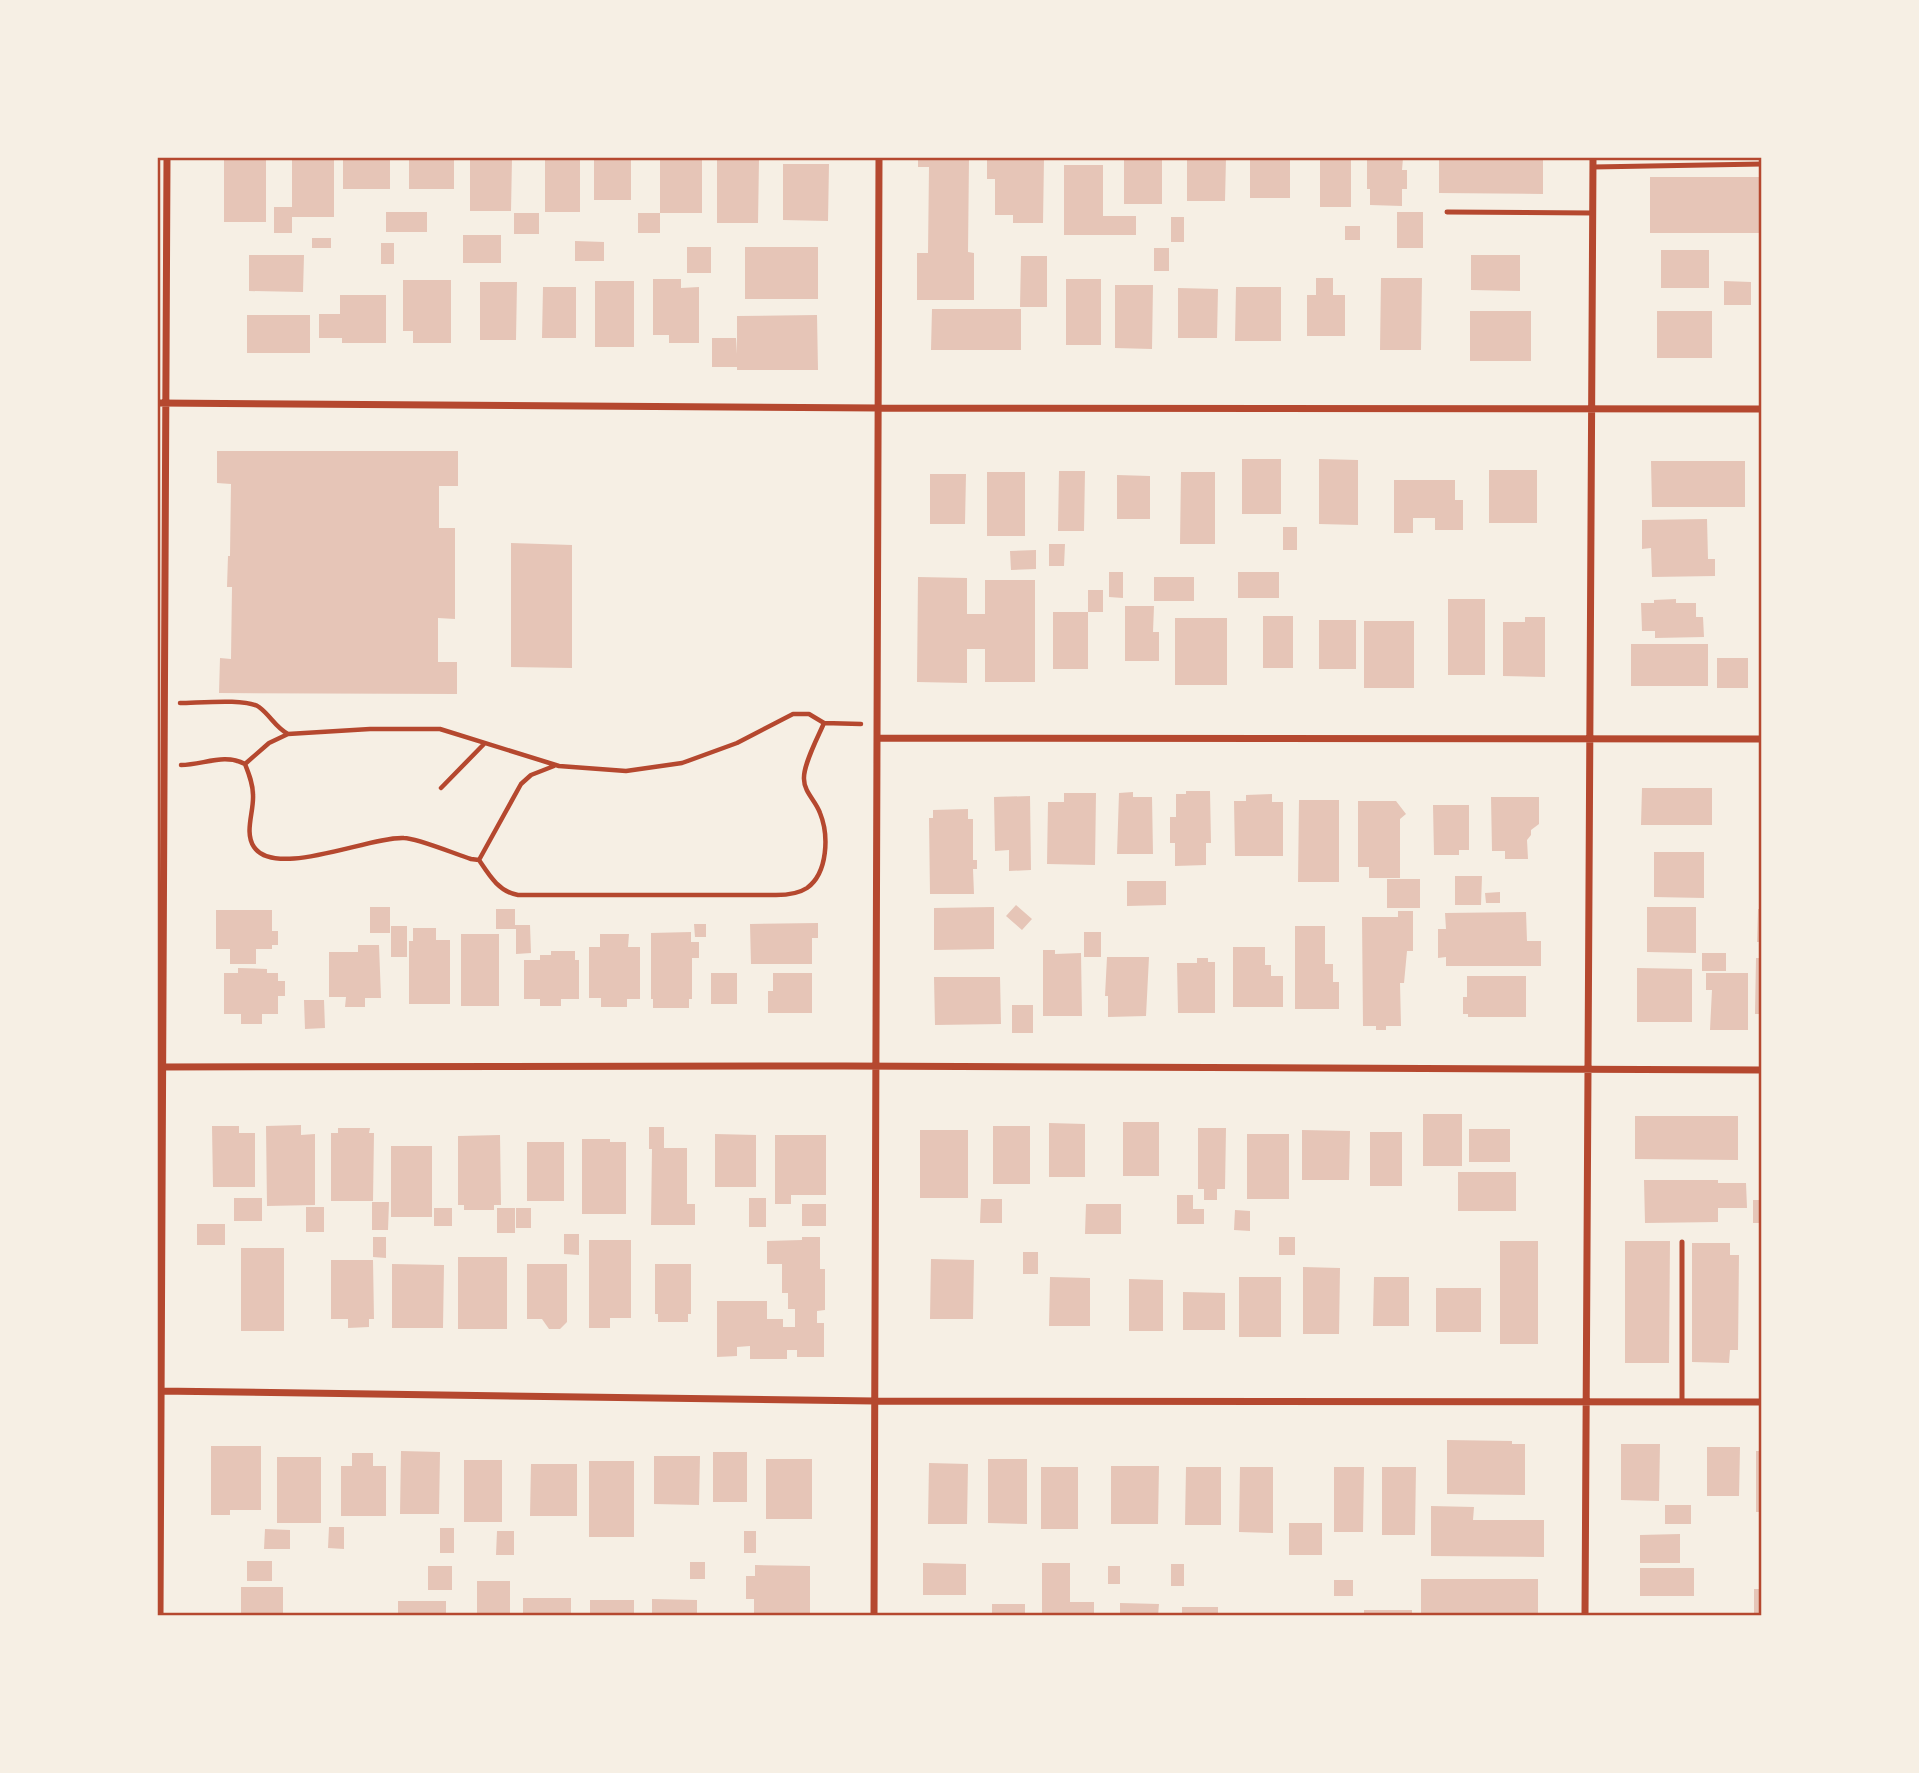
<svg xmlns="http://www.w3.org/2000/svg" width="1919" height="1773" font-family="Jost,sans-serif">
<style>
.building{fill:#e6c5b7}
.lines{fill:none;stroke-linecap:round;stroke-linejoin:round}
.path{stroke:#b5482f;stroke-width:4.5}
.service{stroke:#b5482f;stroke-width:5}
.minor{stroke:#b5482f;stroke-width:7}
.neatline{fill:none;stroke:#b5482f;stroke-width:2.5}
</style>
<rect width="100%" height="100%" fill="#f6efe4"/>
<path class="building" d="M292 158H334V217H292V233H274V207H292Z
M343 158H390V189H343Z
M409 158H454V189H409Z
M470 158H512L511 211H470Z
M545 158H580V212H545Z
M594 158H631V200H594Z
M660 158H702V213H660Z
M918 158H969L968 252 974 253V300H917V253H928L929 167H918Z
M987 158H1044L1043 223H1013V215H995V179H987Z
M1124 158H1162V204H1124Z
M1187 158H1226L1225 201H1187Z
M1250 158H1290V198H1250Z
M1320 158H1351V207H1320Z
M1367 158H1403L1402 170H1407V189H1402V206L1370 205V189H1367Z
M1439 158H1543V194L1439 193Z
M224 159H266V222H224Z
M717 159H759L758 223H717Z
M783 164H829L828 221 783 220Z
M1064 165H1103V216H1136V235H1064Z
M1650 177H1762V233H1650Z
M386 212H427V232H386Z
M1397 212H1423V248H1397Z
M514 213H539V234H514Z
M638 213H660V233H638Z
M1171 217H1184V242H1171Z
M1345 226H1360V240H1345Z
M463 235H501V263H463Z
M312 238H331V248H312Z
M575 241 604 242V261H575Z
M381 243H394V264H381Z
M687 247H711V273H687Z
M745 247H818V299H745Z
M1154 248H1169V271H1154Z
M1661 250H1709V288H1661Z
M249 255H304L303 292 249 291Z
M1471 255H1520V291L1471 290Z
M1021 256H1047V307H1020Z
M1316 278H1333V295H1345V336H1307V295H1316Z
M1381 278H1422L1421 350H1380Z
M653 279H681V288L699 287V343H669V335H653Z
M1066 279H1101V345H1066Z
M403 280H451V343H413V331H403Z
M595 281H634V347H595Z
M1724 281 1751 282V305H1724Z
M480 282H517L516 340H480Z
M1115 285H1153L1152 349 1115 348Z
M543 287H576V338H542Z
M1236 287H1281V341H1235Z
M1178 288 1218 289 1217 338H1178Z
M340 295H386V343H342V338H319V314H340Z
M932 309H1021V350H931Z
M1470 311H1531V361H1470Z
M1657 311H1712V358H1657Z
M247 315H310V353H247Z
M817 315 818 370H737V367H712V338H736L737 354V316Z
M217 451H458V486H439V528H455V619L438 618V662H457V694L219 693 220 658 231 659 232 587H227L228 556H230L231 484 217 483Z
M1242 459H1281V514H1242Z
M1319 459 1358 460V525L1319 524Z
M1651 461H1745V507H1652Z
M1489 470H1537V523H1489Z
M1059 471H1085L1084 531H1058Z
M987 472H1025V536H987Z
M1181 472H1215V544H1180Z
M930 474H966L965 524H930Z
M1117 475 1150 476V519H1117Z
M1394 480H1455V500H1463V530H1435V518H1413V533H1394Z
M1707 519 1708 559H1715V576L1652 577 1651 548 1642 549V520Z
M1283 527H1297V550H1283Z
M511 543 572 545V668L511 667Z
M1049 544H1065L1064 566H1049Z
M1036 550V569L1011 570 1010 551Z
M1109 572H1123V598L1109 597Z
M1238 572H1279V598H1238Z
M918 577 967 578V614H985V580H1035V682H985V649H967V683L917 682Z
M1154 577H1194V601H1154Z
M1088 590H1103V612H1088Z
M1448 599H1485V675H1448Z
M1676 599V603H1696V617H1703L1704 637 1655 638V631H1642L1641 603H1654V600Z
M1125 606H1154L1153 632H1159V661H1125Z
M1053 612H1088V669H1053Z
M1263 616H1293V668H1263Z
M1525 617H1545V677L1503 676V622H1525Z
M1175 618H1227V685H1175Z
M1319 620H1356V669H1319Z
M1364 621H1414V688H1364Z
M1631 644H1708V686H1631Z
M1717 658H1748V688H1717Z
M1642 788H1712V825H1641Z
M1186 791H1210L1211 843H1206V865L1175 866V843H1170V817H1176V794H1186Z
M1133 792V797H1152L1153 854H1117L1119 793Z
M1064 793H1096L1095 865 1047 864 1048 802H1064Z
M1272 794V802H1283V856H1235L1234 801H1246V795Z
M1030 796 1031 870 1009 871V850L995 851 994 797Z
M1491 797H1539V824L1531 830V835L1527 840 1528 859H1505V851H1492Z
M1299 800H1339V882H1298Z
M1358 801H1396L1406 814 1400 819V878H1369V867H1358Z
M1433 805H1469V850H1459V855H1434Z
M968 809V819H973V860H977V869H973L974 894H930L929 818H933V810Z
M1654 852H1704V898L1654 897Z
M1455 876H1482L1481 905H1455Z
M1387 879H1420V908H1387Z
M1127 881H1166V905L1127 906Z
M1500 892V903H1486L1485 893Z
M1016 905 1032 919 1022 930 1006 916Z
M370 907H390V933H370Z
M994 907V949L934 950V908Z
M1647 907H1696V953L1647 952Z
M496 909H515V925H530L531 953 516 954V929H496Z
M1758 909H1762V942H1757Z
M216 910H272V931H278V945H272V949H256V964H230V949H216Z
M1398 911H1413V951H1407L1404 983H1400L1401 1026H1386V1030H1376V1026H1363L1362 917H1398Z
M1526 912 1527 941H1541V966H1446V957L1438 958V929H1446L1445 913Z
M818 923V938H812V964H751L750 924Z
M694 924H706V937H695Z
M391 926H407V957H391Z
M1295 926H1325V964H1333V982H1339V1009H1295Z
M413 928H436V940H450V1004H409V941H413Z
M691 932V942H699V958H692V999H689V1008H653V999H651V933Z
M1084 932H1101V957H1084Z
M461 934H499V1006H461Z
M600 934H629L628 947H640V999H627V1007H601V998H589V947H600Z
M358 945H379L381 998H365V1007H345L346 997H329V952H358Z
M1233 947H1265V965H1271V976H1283V1007H1233Z
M1043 950H1055V954L1081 953 1082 1016H1043Z
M551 951H575V960H579V999H561V1006H540V999H524V960H540V955H551Z
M1702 953H1726V971H1702Z
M1107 957H1149L1146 1016 1108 1017V996H1105Z
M1197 958H1208V962H1215V1013H1178L1177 963H1197Z
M1756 958H1762V1014H1755Z
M238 968 267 969V973H278V981H285V996H278V1014H262V1024H241V1014H224V973H238Z
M1637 968 1692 969V1022H1637Z
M711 973H737V1004H711Z
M773 973H812V1013H768V991H773Z
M1706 973H1748V1030H1710L1712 990H1706Z
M1467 976H1526V1017H1468V1014H1463V997H1467Z
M934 977H1000L1001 1024 935 1025Z
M304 1000H324L325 1028 305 1029Z
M1012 1005H1033V1033H1012Z
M1423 1114H1462V1166H1423Z
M1635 1116H1738V1160L1635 1159Z
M1123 1122H1159V1176H1123Z
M1049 1123 1085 1124V1177H1049Z
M301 1125V1135L315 1134V1205L267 1206 266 1126Z
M212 1126H239V1133H255V1187H213Z
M993 1126H1030V1184H993Z
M649 1127H664V1148H687V1204H695V1225H651L652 1149H649Z
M338 1128H370L369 1133H374L373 1201H331V1133H338Z
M1198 1128H1226L1225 1189H1217V1200H1204V1189H1198Z
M1469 1129H1510V1162H1469Z
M920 1130H968V1198H920Z
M1302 1130 1350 1131 1349 1180H1302Z
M1370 1132H1402V1186H1370Z
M715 1134 756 1135V1187H715Z
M1247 1134H1289V1199H1247Z
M500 1135 501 1205H494V1210H464V1205H458V1136Z
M775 1135H826V1195H791V1204H775Z
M582 1139H610V1142H626V1214H582Z
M527 1142H564V1201H527Z
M391 1146H432V1217H391Z
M1458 1172H1516V1211H1458Z
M1644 1180H1718V1183H1746L1747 1208H1718V1222L1645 1223Z
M1177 1195H1193V1209H1204V1224H1177Z
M234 1198H262V1221H234Z
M749 1198H766V1227H749Z
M981 1199H1002V1223H980Z
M1753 1200H1762V1223H1753Z
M372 1202H389L388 1230H372Z
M802 1204H826V1226H802Z
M1086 1204H1121V1234H1085Z
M306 1207H324V1232H306Z
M434 1208H452V1226H434Z
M497 1208H515V1233H497Z
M516 1208H531V1228H516Z
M1235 1210 1250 1211V1231L1234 1230Z
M197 1224H225V1245H197Z
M564 1234H579V1255L564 1254Z
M373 1237H386V1258L373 1257Z
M802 1237H820V1269H825V1310L817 1311V1323H824V1357H797V1350H787V1359H750V1346L737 1347V1356L717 1357V1301H767V1319H783V1327H795V1309H788V1293H782V1264H767V1241L802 1240Z
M1279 1237H1295V1255H1279Z
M589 1240H631V1318H610V1328H589Z
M1500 1241H1538V1344H1500Z
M1625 1241H1670L1669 1363H1625Z
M1692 1243H1730V1255H1739L1738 1350H1730L1729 1363 1692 1362Z
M241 1248H284V1331H241Z
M1023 1252H1038V1274H1023Z
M458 1257H507V1329H458Z
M931 1259 974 1260 973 1319H930Z
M331 1260H373L374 1319H369V1327L348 1328V1319H331Z
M392 1264 444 1265 443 1328H392Z
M527 1264H567V1322L560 1329H549L542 1319H527Z
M655 1264H691V1314H688V1322H658V1314H655Z
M1303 1267 1340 1268 1339 1334H1303Z
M1050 1277 1090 1278V1326H1049Z
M1239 1277H1281V1337H1239Z
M1374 1277H1409V1326H1373Z
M1129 1279 1163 1280V1331H1129Z
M1436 1288H1481V1332H1436Z
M1183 1292 1225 1293V1330H1183Z
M1447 1440 1512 1441V1444H1525V1495L1447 1494Z
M1621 1444H1660L1659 1501 1621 1500Z
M211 1446H261V1510H230V1515H211Z
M1707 1447H1740L1739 1496H1707Z
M401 1451 440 1452 439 1514H400Z
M1756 1451H1762V1512H1756Z
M713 1452H747V1502H713Z
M352 1453H373V1466H386V1516H341V1466H352Z
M654 1456H700L699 1505 654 1504Z
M277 1457H321V1523H277Z
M766 1459H812V1519H766Z
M988 1459H1027V1524L988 1523Z
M464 1460H502V1522H464Z
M589 1461H634V1537H589Z
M929 1463 968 1464 967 1524H928Z
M531 1464H577V1516H530Z
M1111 1466H1159L1158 1524H1111Z
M1041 1467H1078V1529H1041Z
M1186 1467H1221V1525H1185Z
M1240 1467H1273V1533L1239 1532Z
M1334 1467H1364L1363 1532H1334Z
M1382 1467H1416L1415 1535H1382Z
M1665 1505H1691V1524H1665Z
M1431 1506 1474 1507 1473 1520H1544V1557L1431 1556Z
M1289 1523H1322V1555H1289Z
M329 1527H344V1549L328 1548Z
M440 1528H454V1553H440Z
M265 1529 290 1530V1549H264Z
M497 1531H514V1555H496Z
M744 1531H756V1553H744Z
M1680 1534V1563H1640V1535Z
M247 1561H272V1581H247Z
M690 1562H705V1579H690Z
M923 1563 966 1564V1595H923Z
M1042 1563H1070V1602H1094V1616H1042Z
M1171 1564H1184V1586H1171Z
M755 1565 810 1566V1616H754V1599H746V1576H755Z
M428 1566H452V1590H428Z
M1108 1566H1120V1584H1108Z
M1640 1568H1694V1596H1640Z
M1421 1579H1538V1616H1421Z
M1334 1580H1353V1596H1334Z
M477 1581H510V1616H477Z
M241 1587H283V1616H241Z
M1754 1589H1762V1616H1754Z
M523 1598H571V1616H523Z
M652 1599 697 1600V1616H652Z
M590 1600H634V1616H590Z
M398 1601H446V1616H398Z
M1120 1603 1159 1604 1158 1616H1120Z
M992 1604H1025V1616H992Z
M1182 1607H1218V1616H1182Z
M1364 1610H1412V1616H1364Z"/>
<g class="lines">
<path class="path" d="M180 703C198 703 246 698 259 707 271 716 275 727 288 734
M245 764 269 743 288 734 370 729H440L559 766 626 771 682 763 737 743 793 714H809L824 723 861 724
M181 765C203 765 224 753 245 764 249 774 253 784 253 795 254 812 244 832 254 847 276 879 370 836 404 838 417 838 455 854 471 859L479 860
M441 788 484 744
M479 860C489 875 499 892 518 895H776C786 895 798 894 807 888 828 873 829 835 820 813 816 801 804 792 804 779 803 765 818 737 824 723
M479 860 521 784 531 775 554 766"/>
<path class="service" d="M1593 167 1762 164
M1447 212 1593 213
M1682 1401V1242"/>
<path class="minor" d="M158 403 879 408 1762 409
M878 738 1762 739
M158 1067 844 1066 1762 1070
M158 1391 874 1401 1762 1402
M160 1616 167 158
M874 1616 879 158
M1585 1616 1593 158"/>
</g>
<rect width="1919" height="1773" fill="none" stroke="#f6efe4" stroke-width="318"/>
<rect x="159" y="159" width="1601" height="1455" class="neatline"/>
</svg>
